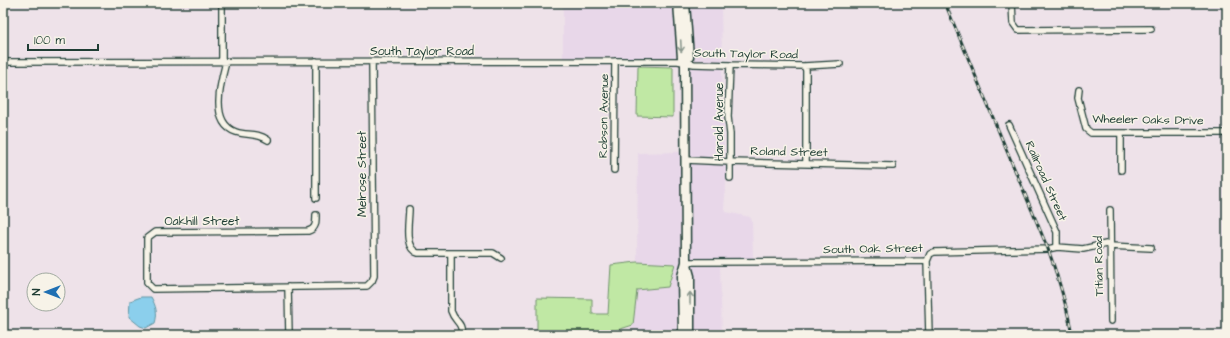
<svg xmlns="http://www.w3.org/2000/svg" width="1230" height="338" font-family="'Architects Daughter',sans-serif">
<style>
.built{fill:#e8d7e9}
.green{fill:#c0e8a4;stroke:#70926c}
.water{fill:#8bcfec;stroke:#6095a2}
.lines{fill:none;stroke-linecap:round;stroke-linejoin:round}
.street-casing{stroke:#1f3d34;stroke-width:8}
.secondary-casing{stroke:#1f3d34;stroke-width:11}
.street{stroke:#f7f3e8;stroke-width:5.5}
.secondary{stroke:#f7f3e8;stroke-width:8}
.rail-casing{stroke:#1f3d34;stroke-width:3}
.rail{stroke:#f7f3e8;stroke-width:1.5;stroke-dasharray:4.5;stroke-linecap:butt}
.oneway{stroke:#8b988e}
.labels{text-anchor:middle;dominant-baseline:central;stroke-width:3;stroke-linejoin:round;paint-order:stroke}
.street-label{font-size:12px;fill:#1f3d34;stroke:#f7f3e8}
</style>
<rect width="100%" height="100%" fill="#eee2e9"/>
<filter id="ink" filterUnits="userSpaceOnUse"><feTurbulence type="fractalNoise" baseFrequency=".025" numOctaves="2"/><feDisplacementMap in="SourceGraphic" scale="8" xChannelSelector="R" yChannelSelector="G"/><feConvolveMatrix kernelMatrix="1 2 1 2 8 2 1 2 1" color-interpolation-filters="sRGB"/></filter>
<g filter="url(#ink)">
<path class="built" d="M563 3H675L679 59H563Z
M688 3H721L722 62 689 61Z
M682 65 683 260 680 335H632L636 290 668 287 672 276 675 264 637 262 638 153 680 152Z
M688 66 722 67 724 160 688 158Z
M688 162 725 165 727 172 724 208 726 212 750 217 752 221 753 259H689Z
M690 264H720L722 335H693Z"/>
<path class="green" d="M638 66 673 67V117L637 116Z
M637 262 675 264 668 287 637 290 633 325 611 332 609 335H537V298L592 299V314H608L611 265Z"/>
<path class="water" d="M141 297H151C156 306 158 313 155 323L146 328 140 326 129 317 130 301Z"/>
<g class="lines">
<defs>
<path id="street" d="M222 3V62
M1012 3 1013 23 1018 30 1151 29
M316 61V198
M3 62 615 61H678L694 64 730 65 804 66 840 64
M226 62C221 81 209 123 236 132 248 136 256 132 268 140
M804 66 806 70V163
M1079 90 1078 98 1086 129 1091 133H1227
M1009 125 1057 232V247
M1121 133V170
M686 160 730 162 893 166
M614 170 615 61
M730 178V134L728 117 730 65
M409 209C409 222 403 248 418 253H493L501 258
M1110 210 1111 321
M316 215C316 223 316 229 308 231L155 232 147 238V283L153 289 367 286 372 281 374 276 372 62
M451 253V311C455 323 462 321 462 335
M686 262 927 261
M288 287 289 335
M929 335 927 261 930 254 934 252 1048 249 1057 247 1083 249 1106 244 1109 246 1151 248"/>
<path id="secondary" d="M678 3 682 58 685 63
M686 262 690 276V335
M683 335 682 276 686 262 685 63 689 57 685 3"/>
</defs>
<use href="#street" class="street-casing"/>
<use href="#secondary" class="secondary-casing"/>
<use href="#street" class="street"/>
<use href="#secondary" class="secondary"/>
<defs>
<path id="rail" d="M945 3 1048 249C1058 277 1067 305 1072 335"/>
</defs>
<use href="#rail" class="rail-casing"/>
<use href="#rail" class="rail"/>
</g>
<defs><path id="oneway-shaft" d="M-6 0H5M1.5-3L5.5 0L1.5 3" fill="none" stroke-width="1.6" stroke-linecap="round" stroke-linejoin="round"/></defs>
<g class="oneway">
<use href="#oneway-shaft" transform="translate(681 46) rotate(87)"/>
<use href="#oneway-shaft" transform="translate(690 298) rotate(-90)"/>
</g>
</g>
<g class="labels">
<g class="street-label">
<text x="422" y="51">South Taylor Road</text>
<text transform="translate(746 54) rotate(1)">South Taylor Road</text>
<text transform="translate(604 116) rotate(-89)">Robson Avenue</text>
<text transform="translate(1148 120) rotate(1)">Wheeler Oaks Drive</text>
<text transform="translate(719 122) rotate(-90)">Harold Avenue</text>
<text transform="translate(789 152) rotate(1)">Roland Street</text>
<text transform="translate(362 174) rotate(-90)">Melrose Street</text>
<text transform="translate(1046 181) rotate(66)">Railroad Street</text>
<text x="202" y="221">Oakhill Street</text>
<text transform="translate(873 249) rotate(-1)">South Oak Street</text>
<text transform="translate(1099 266) rotate(-91)">Titian Road</text>
</g>
</g>
<rect width="1230" height="338" fill="none" stroke="#f7f3e8" stroke-width="16"/>
<rect x="8" y="8" width="1214" height="322" fill="none" stroke="#1f3d34" stroke-width="1.5" filter="url(#ink)"/>
<g transform="translate(46 292) rotate(270)"><circle r="19" fill="#f7f3e8" stroke="#a1aaa0"/>
<path d="M0-3L7 15L0 10L-7 15Z" fill="#1f6fb2"/>
<text y="-6" font-size="11" font-weight="bold" text-anchor="middle" fill="#1f3d34">N</text>
</g>
<path d="M28 44v6h70v-6" fill="none" stroke="#1f3d34" stroke-width="2"/>
<text x="34" y="44" font-size="12" fill="#1f3d34" stroke="#f7f3e8" stroke-width="3" paint-order="stroke">100 m</text>
</svg>
